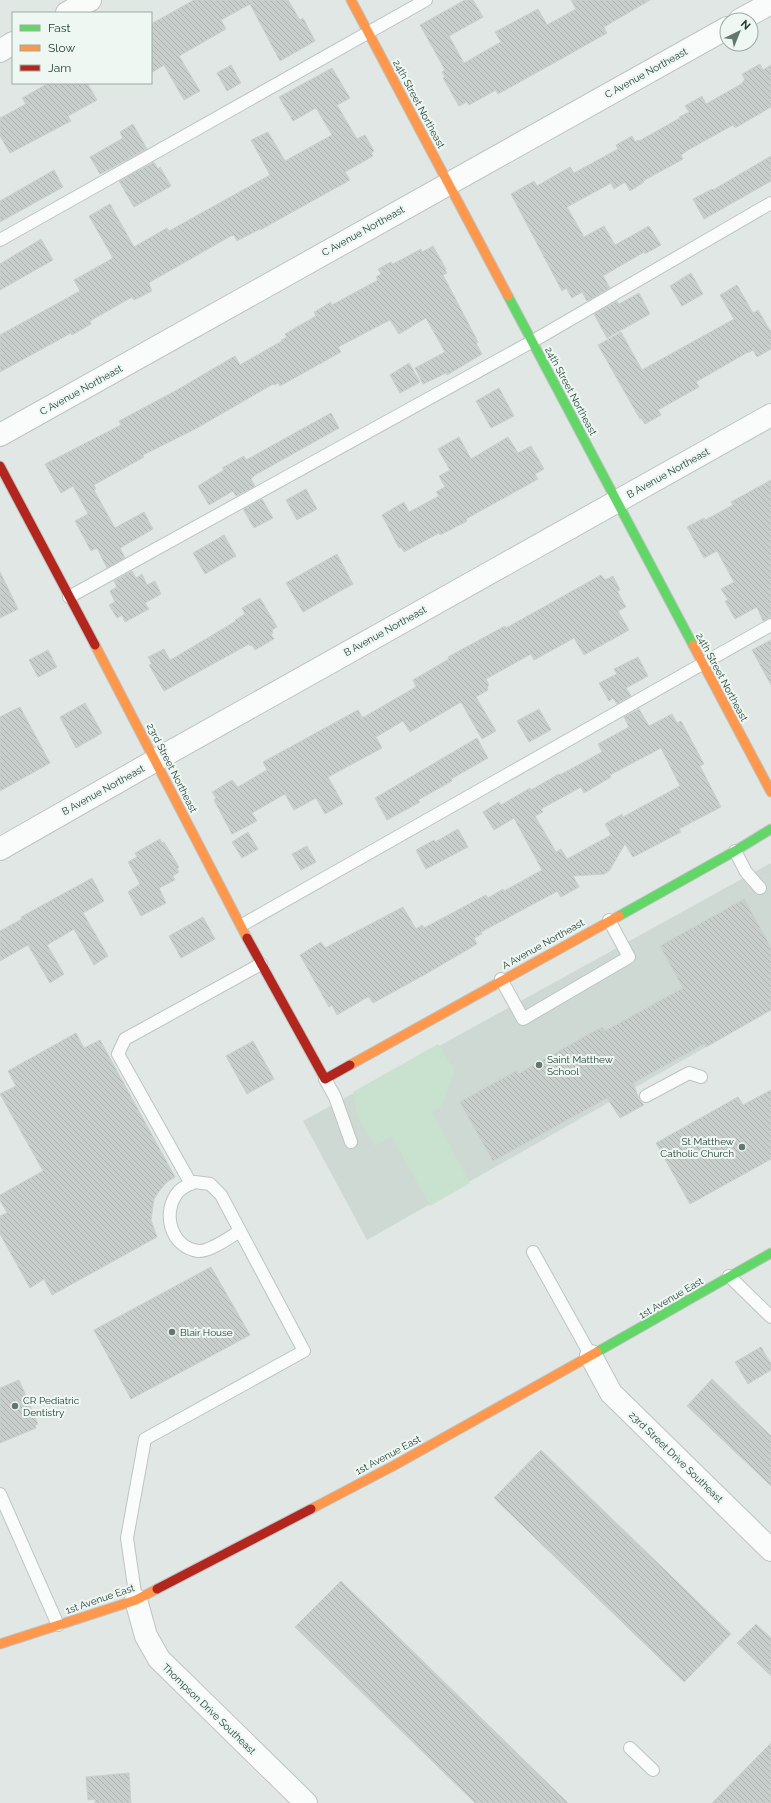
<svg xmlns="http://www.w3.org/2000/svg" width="771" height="1803" font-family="Raleway,sans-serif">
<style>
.built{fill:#ced9d3}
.green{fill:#c9e1cf}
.building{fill:url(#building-back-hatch);stroke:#cad0cd;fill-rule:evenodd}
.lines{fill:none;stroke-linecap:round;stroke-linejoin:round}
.lane-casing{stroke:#bec4c1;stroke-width:14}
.street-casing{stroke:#bec4c1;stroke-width:24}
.fast-casing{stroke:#bdc5c1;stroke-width:11}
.slow-casing{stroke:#bdc5c1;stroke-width:11}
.jam-casing{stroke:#bdc5c1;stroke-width:11}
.lane{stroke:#fafbfb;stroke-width:12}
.street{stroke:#fafbfb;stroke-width:22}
.fast{stroke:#63d668;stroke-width:9}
.slow{stroke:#ff974d;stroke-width:9}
.jam{stroke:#b3261e;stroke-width:9}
.poi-dot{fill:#63776f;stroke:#eef7f2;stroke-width:1.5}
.labels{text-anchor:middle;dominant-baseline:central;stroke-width:4;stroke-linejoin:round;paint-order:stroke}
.street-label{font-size:10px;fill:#1f3a30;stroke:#eef7f2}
.poi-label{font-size:10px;fill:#1f3a30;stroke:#eef7f2;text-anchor:start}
</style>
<defs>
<pattern id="building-back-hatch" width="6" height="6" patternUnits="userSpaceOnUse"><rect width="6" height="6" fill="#c8cecb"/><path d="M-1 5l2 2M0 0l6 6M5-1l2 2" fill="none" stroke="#abb2af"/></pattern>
</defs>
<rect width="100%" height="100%" fill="#e1e7e4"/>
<path class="built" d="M771 863V1010L367 1240 303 1121Z"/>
<path class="green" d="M438 1044 455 1071 442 1106 432 1112 470 1183 430 1206 392 1137 375 1146 358 1117 353 1092Z"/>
<path class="building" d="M194 0H288L300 20 303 18 315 41 280 61 250 4 221 20 226 29 179 56 200 91 184 100 164 65 151 73V24Z
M465 0H473L483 17 449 36 464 63 501 42 495 32 538 9 547 25 576 9 571 0H650L604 27 607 33 561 59 498 94 496 90 469 105 467 102 459 106 443 78 445 77 442 72 445 70 420 25Z
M760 64 763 70 771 65V107L735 128 733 125 688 150 681 155 683 159 643 181 644 182 630 191 625 182 614 189 611 183 567 207 584 237 604 226 615 245 649 226 661 245 645 254 644 252 603 276 610 288 587 301 582 292 572 298 566 288 562 291 511 194 534 181 537 186 570 167 574 173 618 149 616 145 632 136 635 142 638 140 639 141 680 118 679 117 689 112 685 106 702 96 706 104 743 83 742 82 745 80 742 74Z
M231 65 241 83 227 91 217 73Z
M332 68 350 98 337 105 357 139 365 135 374 151 371 153 373 156 345 172 350 180 260 230V229L237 241 234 235 229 237 150 282 149 284 152 291 134 300 132 297 90 321 91 324 72 335 71 333 0 372V335L80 291 74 280 113 258 89 216 110 204 134 247 167 228 169 231 270 175 251 140 268 132 285 161 332 135 316 108 293 121 279 97Z
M49 83H87L97 100 68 116 71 121 10 153 0 136V118L26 104 22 98Z
M133 124 147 149 100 174 90 157 123 138 120 132Z
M771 156V181L704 219 693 199 712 189 713 190Z
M154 162 158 169 160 167 171 186 134 207 119 181Z
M54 170 63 187 0 222V201Z
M41 239 53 260 0 290V264Z
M433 246 446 269 445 270 447 273 443 275 478 342 476 343 482 354 447 375 446 373 423 384 415 368 445 352 426 318 399 334 390 320 338 347 341 352 280 386 278 383 274 385 273 384 197 428 143 455 144 457 94 485 96 489 94 490 115 528 144 512 153 529 120 548 125 558 107 568 97 548 91 551 75 521 88 514 73 486 61 493 45 464 121 425 119 421 177 390 235 356 240 365 282 341 281 340 287 337 285 334 316 316 314 312 331 302 332 305 378 280 376 277 381 274 378 269 391 262 393 264 421 249 422 252Z
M691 273 703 294 682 306 670 286Z
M737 285 753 313 758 310 771 332V349L757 357 753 350 748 353V352L696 382 699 387 658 410 661 415 645 424 641 418 640 419 598 345 621 332 642 370 734 319 720 295Z
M639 293 650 314 607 338 594 314 617 301 619 304Z
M409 363 420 382 400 393 390 375Z
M499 388 514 416 491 428 476 401Z
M331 413 339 428 255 475 251 479 255 486 236 496 233 491 209 505 198 486 224 470 222 468 244 456 246 460Z
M459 437 471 459 508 437 518 453 531 446 544 469 535 474 538 479 466 519 467 521 440 535 439 533 404 552 401 547 399 548 382 515 404 502 409 512 439 496 436 492 445 487 439 476 450 470 438 449Z
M771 480V618L763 621 757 607 735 619 725 601 728 600 721 589 734 582 717 551 704 558 687 527 704 518 705 520 733 505 731 502Z
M306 489 317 509 297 520 286 500Z
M262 499 273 518 254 528 243 509Z
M224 535 236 556 205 574 193 553Z
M337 554 353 584 303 612 286 583Z
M132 571 136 578 142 574 147 585 155 581 161 594 145 603 149 609 125 622 122 615 117 618 109 605 115 602 110 591 117 587 114 581Z
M0 572 18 609 0 618Z
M601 575 605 580 613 576 620 590 617 591 626 607 618 611 629 630 584 655 574 638 534 660 531 654 486 679 489 685 487 687 488 690 476 697 496 731 482 739 461 702 410 732 403 721 376 737 382 748 328 777 343 804 325 814 316 798 294 810 285 794 252 813 257 821 232 834 214 800 216 798 212 792 232 780 238 787 267 770 263 762 358 710 362 717H364L416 687 413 680 449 659 448 657 505 626 506 628Z
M260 598 277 627 272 630 273 633 271 634 274 639 255 650 252 645 250 646 249 644 164 691 149 665 152 664 148 657 164 649 170 660 179 655 236 621 235 620 245 614 242 608Z
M771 640V685L752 650Z
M48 650 57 667 38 677 29 660Z
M638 657 648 676 626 688 631 696 617 704 613 698 609 701 599 683 617 674 614 669Z
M85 703 102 733 76 748 60 717Z
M20 707 50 763 0 791V717Z
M539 709 551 730 529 742 517 721Z
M639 709 649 726 672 714 677 723 681 721 704 764 700 766 721 807 679 829 681 832 633 857 625 844 609 871 604 874 573 876 579 887 561 897 557 891 554 893 481 932 482 934 474 938 477 944 424 975 373 1003 369 997 366 998 337 1015 332 1005 329 1007 300 955 321 942 325 948 403 907 416 929 422 925 424 928 486 895 488 898 503 889 504 891 542 870 514 818 494 830 483 812 499 802 501 805 530 788 531 790 559 774 560 775 602 752 598 744 629 727 624 717ZM661 748 680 786 623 817 622 814 605 824 611 835 567 859 561 849 556 852 535 816 543 812 541 809 581 787 584 793 611 777 610 775Z
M477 738 488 758 451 779 452 781 418 800 420 802 387 820 375 798Z
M458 829 468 847 426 869 416 850 434 840 435 842Z
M248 832 258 849 242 858 232 842Z
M160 839 162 843 164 842 179 867 177 869 179 872 173 876 175 880 159 888 166 903 141 916 128 892 140 884 128 862 137 857 135 853Z
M307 846 316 862 301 870 292 854Z
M92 878 104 901 83 913 108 956 94 965 74 929 47 945 64 974 50 983 28 945 0 961V931L22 919 21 917Z
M744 899 771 947V1010L706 1047 704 1044 633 1083 639 1099 644 1105 620 1118 607 1098 493 1161 460 1102 516 1071 518 1074 602 1027 605 1031 683 988 660 946Z
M203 917 215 939 181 958 169 936Z
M76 1033 84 1048 100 1040 175 1177 167 1182 160 1190 154 1199 151 1220 157 1237 52 1295 44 1279 30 1288 0 1234V1216L7 1213 0 1200V1195L43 1171 0 1094 16 1086 8 1071Z
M253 1041 274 1079 247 1094 226 1056Z
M771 1090V1159L690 1204 656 1143 738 1097 743 1105Z
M211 1267 250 1335 131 1399 94 1330Z
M761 1347 771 1364V1370L748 1384 735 1362Z
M712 1379 771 1436V1486L687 1406Z
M19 1380 38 1424 35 1425 36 1428 0 1443V1388Z
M541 1450 731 1634 684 1682 494 1498Z
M341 1581 568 1803H475L295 1627Z
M756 1624 771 1638V1676L737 1643Z
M771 1743V1803H712Z
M129 1773 131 1803H95V1799L88 1800 86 1777Z"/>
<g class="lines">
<defs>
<path id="lane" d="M0 240 426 0
M69 597 533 341 771 203
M735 851 746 872 760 888
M242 925 771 625
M501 979 523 1019 629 957 609 920
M325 1079 335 1097 351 1142
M646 1096 689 1073 701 1077
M191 1184 118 1054 125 1039 261 964
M533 1252 591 1356
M729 1276 771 1317
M0 1494 58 1625
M136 1600 127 1538 145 1439 304 1351 221 1195 210 1184 195 1182C190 1184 183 1187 179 1191 161 1211 170 1247 198 1251 210 1252 230 1237 240 1231
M630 1748 653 1770"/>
<path id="street" d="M67 13 90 0
M740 20 771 3
M0 51 13 43
M0 435 727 28
M0 849 156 760 771 415
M591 1356 611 1393 771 1550
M136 1600 146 1636 159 1659 306 1803"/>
<path id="fast" d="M508 296 693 645
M619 916 735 851 771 829
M597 1352 771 1253"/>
<path id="slow" d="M351 0 508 296
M95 645 247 938
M693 645 771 792
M350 1065 619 916
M311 1509 395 1465 597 1352
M0 1644 136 1600 157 1589"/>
<path id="jam" d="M0 466 95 645
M247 938 325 1079 350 1065
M157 1589 311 1509"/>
</defs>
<use href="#lane" class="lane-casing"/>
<use href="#street" class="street-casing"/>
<use href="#fast" class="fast-casing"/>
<use href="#slow" class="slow-casing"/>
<use href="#jam" class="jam-casing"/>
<use href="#lane" class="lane"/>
<use href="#street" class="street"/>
<use href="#fast" class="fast"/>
<use href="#slow" class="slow"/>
<use href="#jam" class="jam"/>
</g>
<g class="poi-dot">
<circle cx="539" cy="1065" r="4"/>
<circle cx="742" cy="1147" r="4"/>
<circle cx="172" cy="1332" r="4"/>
<circle cx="15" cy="1406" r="4"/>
</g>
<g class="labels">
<g class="street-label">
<text transform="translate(646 73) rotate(-29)">C Avenue Northeast</text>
<text transform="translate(419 104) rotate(62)">24th Street Northeast</text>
<text transform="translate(363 231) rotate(-29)">C Avenue Northeast</text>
<text transform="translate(81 390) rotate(-29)">C Avenue Northeast</text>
<text transform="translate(571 391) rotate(62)">24th Street Northeast</text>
<text transform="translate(668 473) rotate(-29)">B Avenue Northeast</text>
<text transform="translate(385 631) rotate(-29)">B Avenue Northeast</text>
<text transform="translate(722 677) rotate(62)">24th Street Northeast</text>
<text transform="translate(172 768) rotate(63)">23rd Street Northeast</text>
<text transform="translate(103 790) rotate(-29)">B Avenue Northeast</text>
<text transform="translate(543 944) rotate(-29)">A Avenue Northeast</text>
<text transform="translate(671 1298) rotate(-30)">1st Avenue East</text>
<text transform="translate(388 1455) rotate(-28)">1st Avenue East</text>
<text transform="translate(676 1457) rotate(44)">23rd Street Drive Southeast</text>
<text transform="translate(100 1599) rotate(-19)">1st Avenue East</text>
<text transform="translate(209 1709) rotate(44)">Thompson Drive Southeast</text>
</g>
<g class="poi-label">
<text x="547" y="1059">Saint Matthew<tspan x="547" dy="12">School</tspan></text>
<text x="734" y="1141" text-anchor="end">St Matthew<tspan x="734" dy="12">Catholic Church</tspan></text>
<text x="180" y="1332">Blair House</text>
<text x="23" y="1400">CR Pediatric<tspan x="23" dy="12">Dentistry</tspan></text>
</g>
</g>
<rect x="12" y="12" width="140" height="72" fill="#eef7f2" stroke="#9baba4"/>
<rect x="20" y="25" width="20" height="6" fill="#63d668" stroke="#9baba4"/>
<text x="48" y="32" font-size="12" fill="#1f3a30">Fast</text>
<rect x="20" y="45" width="20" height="6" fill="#ff974d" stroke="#9baba4"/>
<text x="48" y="52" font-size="12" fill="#1f3a30">Slow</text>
<rect x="20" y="65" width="20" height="6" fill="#b3261e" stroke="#9baba4"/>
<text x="48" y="72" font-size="12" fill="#1f3a30">Jam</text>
<g transform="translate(739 32) rotate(43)"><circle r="19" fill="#eef7f2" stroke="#9baba4"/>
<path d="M0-3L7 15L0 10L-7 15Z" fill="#63776f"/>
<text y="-6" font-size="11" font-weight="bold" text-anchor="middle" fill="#1f3a30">N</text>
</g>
</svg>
